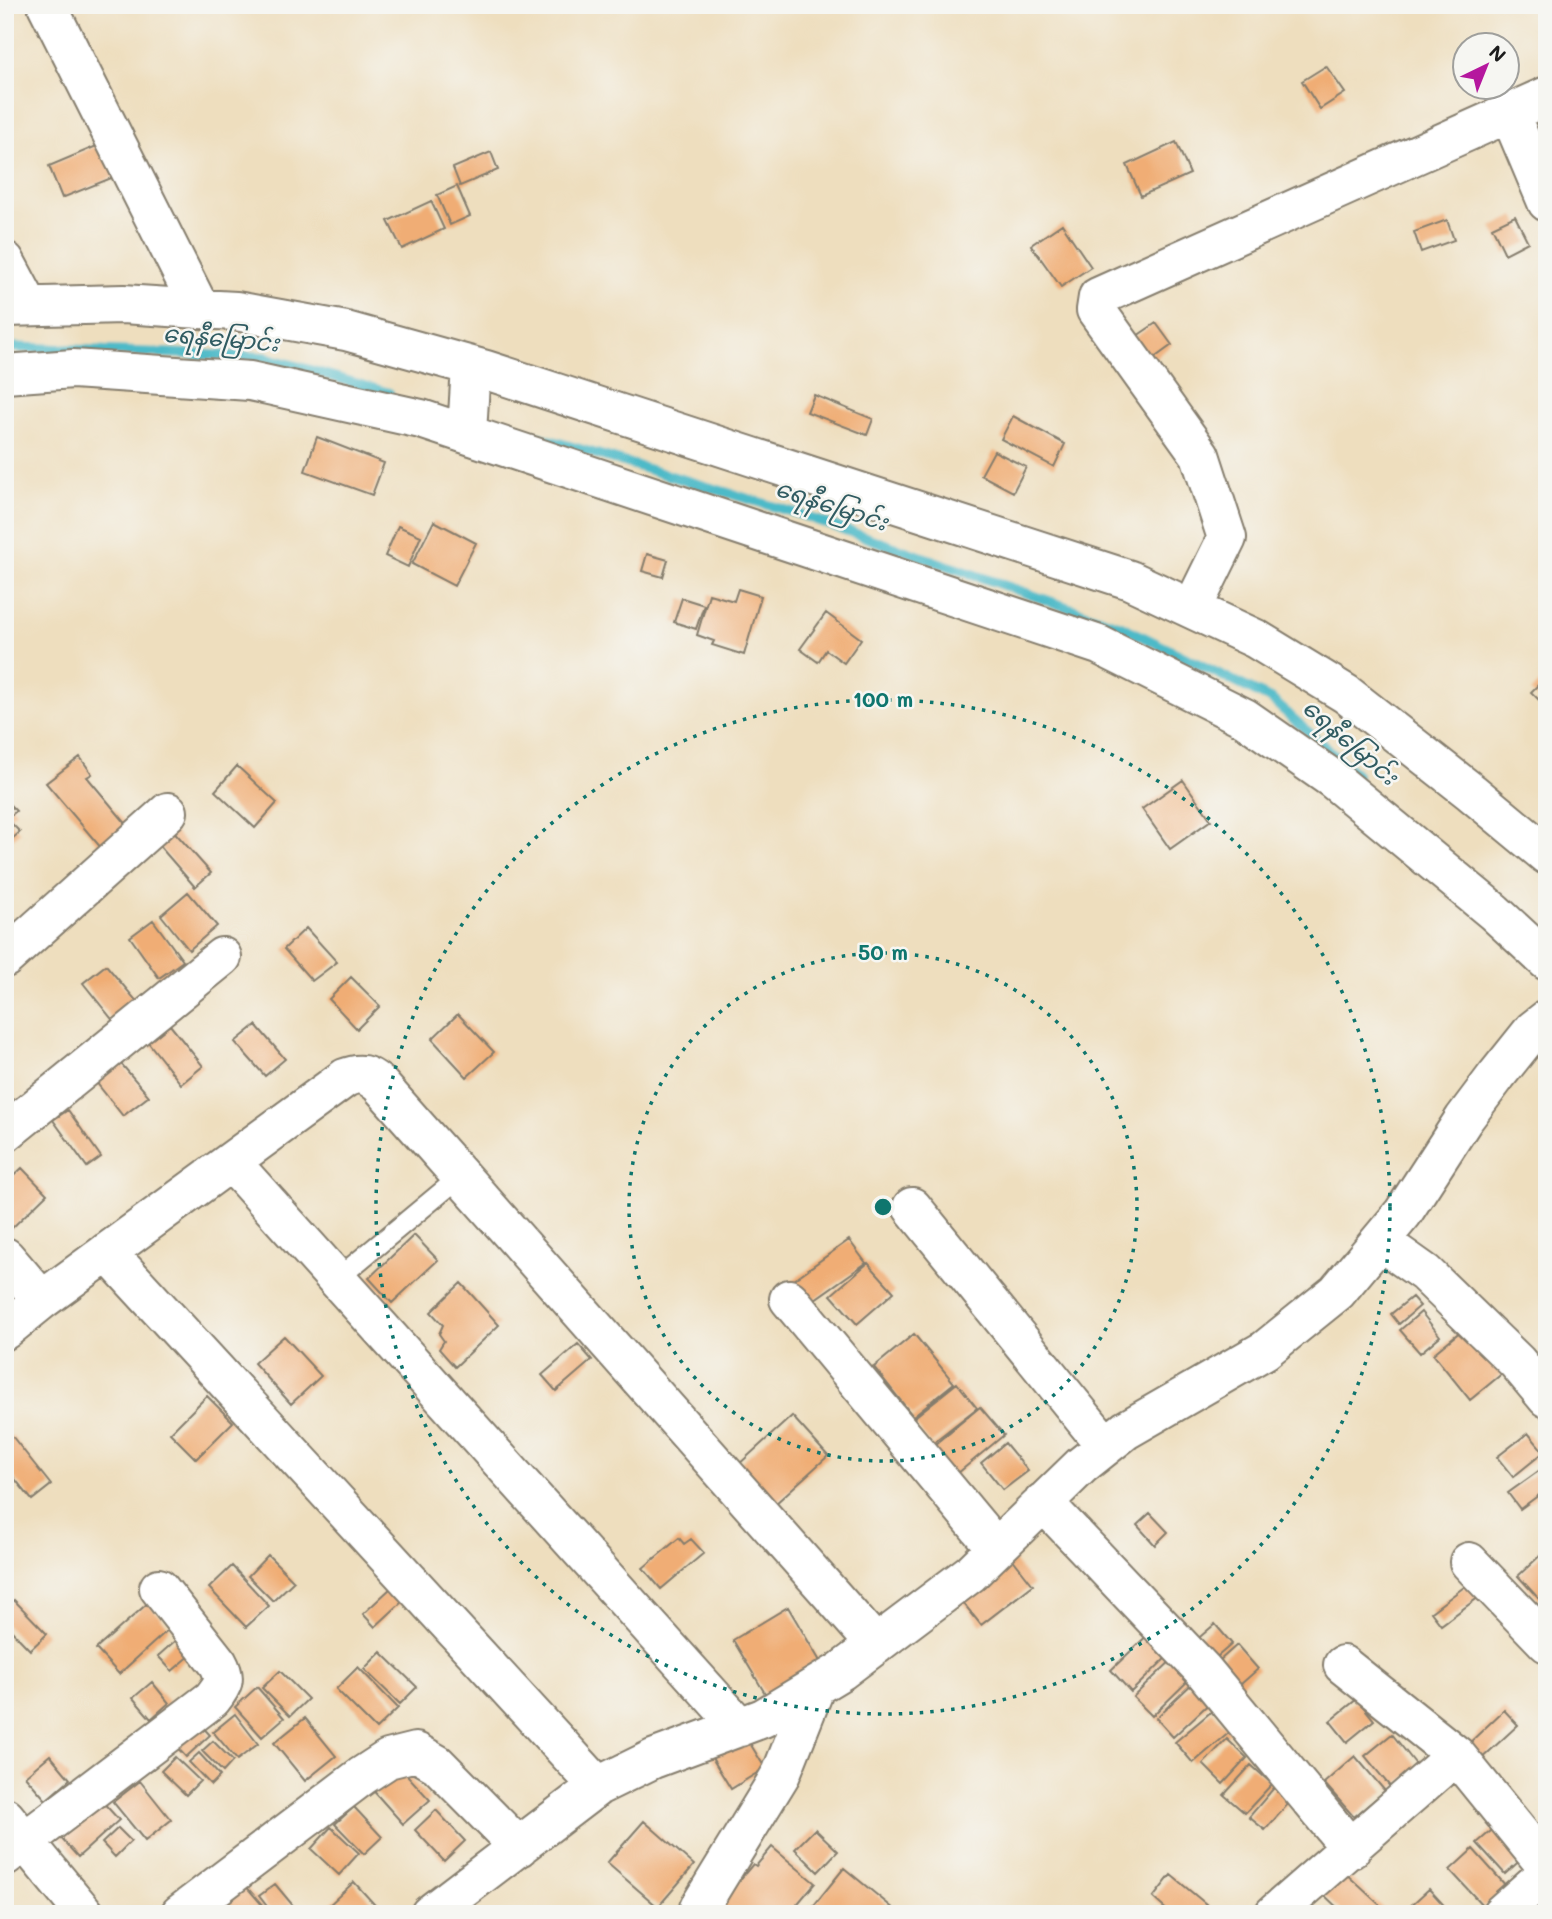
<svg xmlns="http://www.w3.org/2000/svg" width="1552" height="1919" font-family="Mali,'Noto Sans Myanmar',sans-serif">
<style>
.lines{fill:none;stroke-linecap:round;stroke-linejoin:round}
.stream{stroke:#4dbac8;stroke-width:10}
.building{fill:#f0ad74}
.lane-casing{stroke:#857d6d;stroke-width:23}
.street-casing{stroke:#857d6d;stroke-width:42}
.lane{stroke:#fff;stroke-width:19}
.street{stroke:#fff;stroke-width:38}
.ring{fill:none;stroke:#0f766e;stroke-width:3.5;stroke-dasharray:3.5 7}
.labels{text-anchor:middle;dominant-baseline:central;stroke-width:5;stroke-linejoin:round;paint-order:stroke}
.water-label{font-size:24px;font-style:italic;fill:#305b61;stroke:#f6f6f2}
.centre{fill:#0f766e;stroke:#f6f6f2;stroke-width:3.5}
.ring-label{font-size:21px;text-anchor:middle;font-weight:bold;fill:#0f766e;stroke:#f6f6f2;stroke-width:5;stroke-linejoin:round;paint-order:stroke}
</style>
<rect width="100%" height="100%" fill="#f6f6f2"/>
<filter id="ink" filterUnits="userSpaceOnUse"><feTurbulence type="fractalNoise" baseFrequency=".0143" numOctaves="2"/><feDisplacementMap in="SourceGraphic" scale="14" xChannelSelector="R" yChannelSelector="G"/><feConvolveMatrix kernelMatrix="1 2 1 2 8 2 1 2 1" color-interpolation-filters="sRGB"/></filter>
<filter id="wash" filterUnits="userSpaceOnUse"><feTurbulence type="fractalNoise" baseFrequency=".00686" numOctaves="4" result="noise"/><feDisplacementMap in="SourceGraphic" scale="28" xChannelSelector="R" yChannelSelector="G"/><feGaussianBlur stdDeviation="1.57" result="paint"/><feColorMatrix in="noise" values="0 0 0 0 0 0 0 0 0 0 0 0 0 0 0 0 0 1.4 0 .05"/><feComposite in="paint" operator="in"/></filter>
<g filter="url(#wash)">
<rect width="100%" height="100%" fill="#eedebe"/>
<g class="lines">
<path class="stream" d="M5 347 265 357 389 393
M505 427 799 514 1121 626 1272 700 1357 775"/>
</g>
<g id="blocks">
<path class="building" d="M1326 66 1345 93 1320 109 1302 81Z
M106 142 119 175 62 198 49 166Z
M1176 142 1190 174 1141 196 1127 165Z
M491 152 498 170 460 186 453 168Z
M457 186 470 216 450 225 437 195Z
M431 201 444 229 402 249 388 221Z
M1515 216 1528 242 1505 254 1492 227Z
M1447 220 1454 240 1421 252 1414 232Z
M1062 224 1091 267 1061 287 1031 245Z
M1156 323 1172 345 1150 361 1134 338Z
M814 395 873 419 867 435 807 412Z
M1013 416 1065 444 1054 467 1001 439Z
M317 437 384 463 372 495 305 471Z
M994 451 1026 467 1013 492 981 475Z
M434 521 476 543 454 586 412 564Z
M398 526 421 536 408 567 385 556Z
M647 554 668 560 663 577 642 571Z
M738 589 761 596 744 655 712 645 714 641 697 635 709 594 734 601Z
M682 598 704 605 696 629 674 622Z
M826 613 861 639 844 663 826 650 818 662 800 649Z
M1542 681 1547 685 1545 706 1531 692Z
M80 757 92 774 87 777 128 826 102 849 46 783Z
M237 766 277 803 255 828 215 791Z
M1183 780 1211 820 1170 849 1142 809Z
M5 800 16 811 7 819 20 832 5 845Z
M171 828 211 873 195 887 156 842Z
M188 892 217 926 189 950 161 915Z
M153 920 183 961 159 978 130 937Z
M306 928 337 962 312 981 284 949Z
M106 965 139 1004 115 1023 83 983Z
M351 977 380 1006 357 1029 329 999Z
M458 1014 494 1052 467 1077 432 1039Z
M170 1025 203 1066 181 1084 148 1042Z
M256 1025 285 1059 265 1076 235 1042Z
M117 1059 149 1096 123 1116 92 1077Z
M68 1110 101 1157 87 1167 53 1120Z
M22 1168 47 1194 9 1231 5 1228V1184Z
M414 1235 438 1260 392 1303 369 1278Z
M849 1240 866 1263 805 1306 789 1283Z
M868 1263 894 1292 857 1324 831 1295Z
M461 1283 499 1325 455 1367 439 1349 444 1341 439 1334 443 1325 431 1312Z
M1412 1297 1420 1306 1399 1324 1391 1314Z
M1421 1312 1440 1336 1420 1353 1400 1330Z
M1467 1326 1504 1372 1470 1400 1433 1354Z
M914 1334 954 1383 913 1416 874 1367Z
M284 1336 321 1376 291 1404 254 1363Z
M578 1344 592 1360 556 1391 542 1375Z
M957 1383 977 1408 931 1444 911 1420Z
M207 1396 233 1422 196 1459 170 1433Z
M980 1407 1004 1435 952 1478 929 1449Z
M792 1416 828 1456 774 1505 738 1465Z
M1528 1433 1544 1452 1513 1477 1497 1457Z
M12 1436 51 1485 32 1500 5 1467V1441Z
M1005 1443 1028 1471 1003 1490 981 1463Z
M1547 1465V1489L1520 1509 1508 1493Z
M1150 1513 1168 1532 1155 1545 1137 1525Z
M679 1538 684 1544 691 1539 704 1553 661 1589 643 1568Z
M1547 1549V1591L1539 1599 1518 1576Z
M1008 1553 1033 1585 981 1625 956 1594Z
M268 1555 294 1581 273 1601 248 1576Z
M232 1566 269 1606 246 1627 209 1588Z
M1472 1581 1483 1594 1441 1625 1431 1612Z
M391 1588 403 1601 375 1627 363 1614Z
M14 1600 47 1634 30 1650 5 1624V1608Z
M148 1603 170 1628 119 1674 96 1649Z
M788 1607 824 1668 769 1700 733 1640Z
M1215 1624 1232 1644 1211 1662 1194 1642Z
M1155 1628 1175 1649 1131 1692 1111 1670Z
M177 1639 191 1655 172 1671 158 1656Z
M1237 1645 1258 1669 1232 1692 1211 1668Z
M381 1652 417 1687 400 1704 364 1669Z
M1176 1656 1194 1675 1152 1716 1133 1697Z
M358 1667 398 1708 376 1729 336 1689Z
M280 1671 308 1699 290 1716 262 1688Z
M1198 1678 1216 1697 1173 1737 1156 1718Z
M152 1682 169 1703 151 1719 133 1698Z
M257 1687 284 1718 262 1737 235 1707Z
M1357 1699 1374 1720 1347 1742 1330 1721Z
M1504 1710 1518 1725 1479 1761 1465 1747Z
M1212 1711 1230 1732 1193 1763 1175 1742Z
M235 1714 258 1744 237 1760 213 1732Z
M305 1718 336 1756 305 1781 274 1743Z
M198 1722 210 1735 186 1757 174 1744Z
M743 1732 765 1768 731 1789 709 1753Z
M1392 1734 1418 1767 1392 1789 1365 1756Z
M1227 1739 1247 1758 1223 1784 1203 1764Z
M213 1741 233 1761 223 1772 202 1751Z
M199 1753 220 1776 211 1785 189 1762Z
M50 1755 70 1779 46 1800 25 1776Z
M1355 1756 1385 1791 1354 1817 1324 1783Z
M175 1757 200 1781 186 1795 161 1771Z
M396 1763 430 1800 403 1824 370 1787Z
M1251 1765 1272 1784 1245 1813 1224 1795Z
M140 1781 171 1820 145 1841 113 1802Z
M1279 1782 1295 1796 1265 1830 1249 1817Z
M100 1799 119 1820 78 1857 59 1836Z
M354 1807 382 1837 364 1854 335 1824Z
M436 1810 465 1841 444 1861 415 1830Z
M644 1821 694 1865 658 1907 607 1863Z
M1498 1825 1526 1855 1505 1874 1477 1843Z
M331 1827 359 1853 339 1875 311 1849Z
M118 1828 131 1841 115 1857 102 1843Z
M815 1829 838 1851 818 1872 795 1849Z
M772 1847 815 1883 789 1914H711L753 1864 756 1866Z
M1473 1849 1507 1887 1484 1907 1450 1870Z
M844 1868 900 1914H807Z
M1343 1871 1383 1908 1378 1914H1344L1322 1893Z
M1171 1875 1218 1914H1171L1153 1898Z
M354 1882 383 1914H334L328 1906Z
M244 1884 270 1914H229L221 1905Z
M275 1884 295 1908 288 1914H273L259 1896Z
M1429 1889 1450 1912 1448 1914H1413L1408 1908Z"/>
</g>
</g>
<g filter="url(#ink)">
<use href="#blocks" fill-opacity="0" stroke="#857d6d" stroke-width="2"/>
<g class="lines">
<defs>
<path id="lane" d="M337 1279 461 1176"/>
<path id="street" d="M47 5 200 309
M1509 112 1547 202
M5 261 29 306
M5 307 123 304 200 309 236 311 346 331 486 370 1130 580 1256 639 1346 694 1471 792 1547 855
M5 374 73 369 250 381 421 419 1099 645 1245 718 1334 780 1494 912 1547 961
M467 433 471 366
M1192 609 1227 538 1200 455 1096 310 1098 297 1547 96
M5 958 168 812
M5 1133 222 957
M231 1162 740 1727
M912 1207 1106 1446
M1380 1241 1425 1273 1517 1362 1547 1398
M107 1252 598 1786
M5 1257 42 1300 5 1330
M789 1299 996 1548
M42 1300 345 1078C360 1072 367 1074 379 1084L876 1645
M1043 1502 1203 1670 1351 1849
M1469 1562 1547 1643
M1343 1665 1456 1755 1547 1867
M5 1817 85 1914
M5 1856 212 1699C223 1685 227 1679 218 1663L159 1588
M180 1914 362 1776 388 1759 416 1752 437 1764 519 1847
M430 1914 598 1786 653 1759 763 1718 841 1671 971 1573 1082 1465 1126 1430 1265 1350 1337 1292 1403 1213 1464 1119 1497 1075 1533 1030 1547 1019
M700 1914 699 1908 781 1774 816 1686
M1274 1914 1456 1755
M1501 1914 1547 1873"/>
</defs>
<use href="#lane" class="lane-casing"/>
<use href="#street" class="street-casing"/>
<use href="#lane" class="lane"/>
<use href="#street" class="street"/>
</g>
</g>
<g class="ring">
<circle cx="883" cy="1207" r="254"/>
<circle cx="883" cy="1207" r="507"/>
</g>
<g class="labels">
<g class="water-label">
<text transform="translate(221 337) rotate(5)">ရေနီမြောင်း</text>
<text transform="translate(832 504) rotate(18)">ရေနီမြောင်း</text>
<text transform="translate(1351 741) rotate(41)">ရေနီမြောင်း</text>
</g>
</g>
<circle cx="883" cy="1207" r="10" class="centre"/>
<g class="ring-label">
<text x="883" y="707">100 m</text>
<text x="883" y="960">50 m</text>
</g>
<rect width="1552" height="1919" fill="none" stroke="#f6f6f2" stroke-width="28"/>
<g transform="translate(1486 66) rotate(43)"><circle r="33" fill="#f6f6f2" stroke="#9f9f9c" stroke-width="2"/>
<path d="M0-5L12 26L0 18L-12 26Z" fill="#b5179e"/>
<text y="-10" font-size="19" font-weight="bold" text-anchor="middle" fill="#1c1c1c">N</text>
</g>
</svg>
